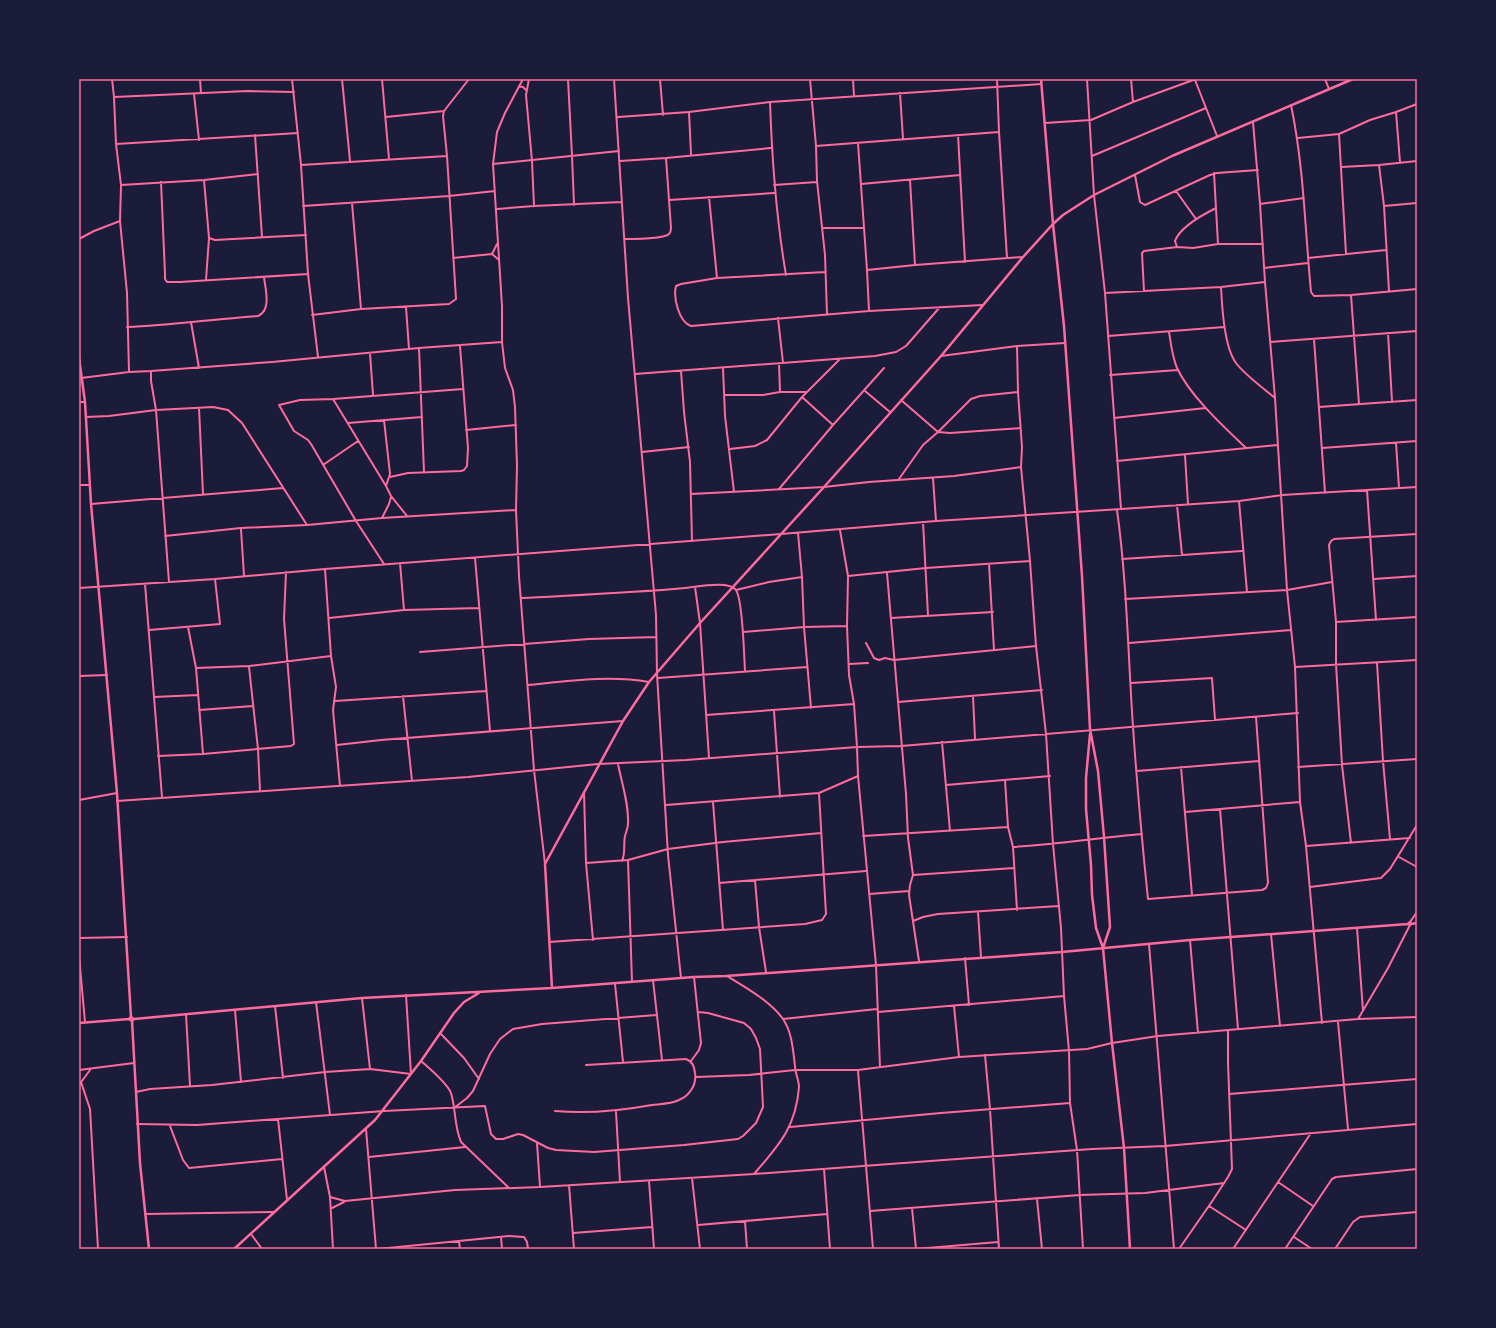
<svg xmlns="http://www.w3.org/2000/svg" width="1496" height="1328" font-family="'Times New Roman',serif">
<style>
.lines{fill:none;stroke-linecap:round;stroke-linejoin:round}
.minor{stroke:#ff6b9d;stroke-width:2}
.tertiary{stroke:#ff6b9d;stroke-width:2.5}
.neatline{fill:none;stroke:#ff6b9d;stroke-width:1.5}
</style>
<rect width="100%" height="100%" fill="#1b1b3a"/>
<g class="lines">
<path class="minor" d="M112 79 114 97 116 144 121 185 120 221 127 293 129 372
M200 79 201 93
M292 79 301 165 308 274 318 357
M342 79 350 161
M352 79H354
M382 79 389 159
M523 79 505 113 497 132 493 164 502 306V342L505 368 513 390 515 407 517 466 516 510 519 576 534 770 545 864
M529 79 526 95 532 161 534 206
M568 79 572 156 574 205
M614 79 628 298 656 615 657 674 668 855 681 978
M660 79 663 115
M810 79 816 146 999 132
M853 79 854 96
M997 79 999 132 1007 258
M1087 79 1094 195 1105 293 1121 509
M1131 79 1133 102
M1325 79 1329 89
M1195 80 1217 136
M519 86 523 87 526 90
M900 93 903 139
M194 94 199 140
M114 97 248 91 294 92
M770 102C772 160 776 217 786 275
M1291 105C1304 167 1305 230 1311 292L1314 296 1351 295 1417 289
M689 112 691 154
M1396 112 1400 162
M386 117 444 111
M618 117 689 112 770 102 1041 84
M1253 122 1260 204 1265 282 1275 398 1287 590 1295 667 1300 802 1306 846 1322 1023
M1045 123 1091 120 1133 102 1196 79
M1339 134 1346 254
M255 135 262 237
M958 135 965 262
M1298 138 1339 134 1370 120 1396 112 1417 104
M858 143 867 270 869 311
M116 144 298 133
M816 146 817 181 825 255 827 314
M1092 156 1206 108
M620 161 666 158 771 148
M493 164 619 151
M301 165 447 156
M1379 165 1384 206 1389 291
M1341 167 1379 165 1417 161
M1214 173 1218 244
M1135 175 1140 202 1145 205 1210 175 1217 173 1258 170
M204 180 209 238 206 280
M910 180 915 265
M161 182 165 274V279L167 282H180L308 274
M861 184 960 175
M121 185 204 180 258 174
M774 185 817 182
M1176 191 1196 219
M709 197 717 278
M669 200 774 193
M352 203 361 309
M1260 204 1304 198
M303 206 449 196 495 191
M1384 206 1417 203
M497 209 534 206 621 202
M822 228H864
M209 238 215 240 306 235
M79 239 94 231 120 221
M624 239C632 239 664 239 669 234 671 232 671 231 671 228L666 158
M1177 247 1175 241C1180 227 1204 214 1216 208
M492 254 497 244
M453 258 492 254 499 260
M1308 258 1386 250
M1264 268 1308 263
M867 270 915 265 1022 257
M825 272 717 278 681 284 676 286C673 298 679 322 691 326L869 311 983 305
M1221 287C1222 306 1224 347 1236 363 1244 374 1263 388 1275 398
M1144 291 1142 253 1144 251 1177 247 1193 248 1218 244H1263
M1105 293 1221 287 1265 282
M1351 295 1359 404
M406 307 409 349
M312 315 361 309 449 304 456 299 447 156 443 116 444 111 469 79
M778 318 783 363
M191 322 199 368
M127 327C171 325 214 319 258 316 272 310 265 288 264 277
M1169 332C1171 344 1172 356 1177 368 1190 396 1224 427 1246 448
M1388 333 1392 401
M1108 336 1224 327
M1314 339 1325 493
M1270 342 1417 331
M1017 346 1018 392 1022 447 1021 467 1030 561 1036 646 1046 734 1053 844 1061 928 1064 996 1069 1051 1070 1103 1077 1150 1083 1249
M419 348 424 472
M370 353 373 395
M941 356 1017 346 1065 343
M779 363 780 392
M723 368 725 416 734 492
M151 371V381L156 410 169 582
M681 371 684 412 690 462 692 541
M635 374 875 356 896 352 906 346 940 307
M1110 375 1178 370
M81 378 129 372 151 371 272 362 419 348 502 342
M865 391 890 412
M725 395H763L780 392H807
M802 397 833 425
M333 399 386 486 391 496 407 516
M901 400 938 432 950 433 1020 428
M79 402H85
M1319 407 1417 400
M199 408 203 494
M86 417 109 416 156 410 213 407 228 410 242 423 307 525
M1114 418 1206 408
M384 420 390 474 386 486
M348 423 422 417
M466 430 516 425
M1396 443 1399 488
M1322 448 1417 441
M730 449 755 446 767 440 802 397 840 359
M642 452 689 447
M1185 455 1188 504
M1117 461 1277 445
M323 465 358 441
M390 477 408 473 461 471 464 470 467 466 468 448 460 346
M933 478 936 521
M899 479 923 445 938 432 971 399 980 396 1018 392
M79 485H90
M779 489 833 425 884 368
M1367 490 1376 620
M691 494 824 487 869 482 954 476 1021 467
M1239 501 1247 592
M91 504 283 488
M1177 505 1182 555
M1117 510C1127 582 1128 655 1133 727 1137 784 1142 842 1148 899L1262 890 1266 888 1268 883 1256 717
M382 518 389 504 391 497
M923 522 928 615
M241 529 244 576
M840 530 848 576 847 626 849 675 854 704 857 747 858 776 876 965 880 1067
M798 533 802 577 804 627 811 708
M165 536 241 528 307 525 382 518 516 510
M475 558 490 731
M1122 559 1242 551
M400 563 404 610
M384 564 356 521 311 444 308 440 294 431 279 405 300 400 333 399 463 389
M989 564 994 650
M325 569 331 656 336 687 333 710 340 786
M887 573 906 794 908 838 913 875 910 885 909 895 919 961
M848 576 926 568 1030 561
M1374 579 1417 576
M145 584 162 797
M695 587 700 623 709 758
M79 588 215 579 325 569 781 534 936 521 1121 509 1239 501 1282 495 1417 487
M736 590 769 582 802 577
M521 598C576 595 631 593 685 588 696 587 729 580 736 590 743 600 744 656 745 671
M1125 599 1287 590 1332 582
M329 618 404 610 479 608
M891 618 993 612
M1336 622 1417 617
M188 627 196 668 203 754
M149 630 220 624 215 579
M743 632 804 627 847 626
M866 643 874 658 879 660 885 658 894 660 1036 646
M1129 643 1291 630
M420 652 589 639 656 637
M1377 663 1383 761 1390 839
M849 664 868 663
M249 667 258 749 260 791
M1295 667 1417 660
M196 668 249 666 331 656
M79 676 107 675
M658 678 807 667
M1131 683 1212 678 1215 720
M528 685C568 681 609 675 649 682
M403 696 412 781
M973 696 975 739
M154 697 198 695
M335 701 486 691
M898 702 1042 690
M199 710 253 706
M774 711 780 797
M706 715 854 704
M942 742 950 831
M337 745 381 740 623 721
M158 756 203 754 291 746 294 744 284 619 286 572
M618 764C622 784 629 804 628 824 628 828 626 832 625 836 623 845 626 851 622 861
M1181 767 1192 895
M1298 767 1417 759
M1137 771 1259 761
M1005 780 1008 827 1013 847 1017 910
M946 785 1050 776
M584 793 586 863 593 940
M79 800 117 793
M117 801 468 777 598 764 686 760 857 747 901 746 1298 713
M713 802 723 930
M666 805 819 793 858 776
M1220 809 1238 1029
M1185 812 1300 802
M863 836 1008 827
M1351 843 1342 765 1336 664V622L1329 545 1331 541 1334 539 1417 534
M1306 846 1410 838
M1013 847C1056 844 1098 838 1142 834
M1399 857 1417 867
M628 860 632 982
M586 863 628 860 668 849 723 842 821 833
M913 875 1014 868
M755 880 759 927 766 972
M719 883 866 871
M1310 887 1381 878 1390 869 1417 825
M869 894 909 891
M978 912 981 957
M913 921 923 917 938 914 1059 906
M1410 922 1417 912
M1357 928 1363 1011
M1271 934 1280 1026
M79 938 127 937
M1190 940 1198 1033
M549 942 805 924 822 920 826 914 819 793
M1149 944 1174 1249
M79 956 85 1022
M965 958 969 1005
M653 980 662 1060
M615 984 623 1062
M362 998 370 1069
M316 1002 330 1115
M275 1006 283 1078
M954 1006 959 1057
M235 1010 241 1082
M878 1012 1064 996
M186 1014 190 1086
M783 1019 877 1009
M1358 1019 1388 968 1410 925
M1338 1022 1348 1129
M440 1033 464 1058 479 1079
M985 1055 990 1109 999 1249
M421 1061C430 1069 447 1083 451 1093 456 1109 454 1126 461 1142L509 1188
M691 1061 699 1050 701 1043 694 977
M79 1070 134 1063
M858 1071 873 1249
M696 1077 749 1075 795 1070H858L959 1057 1087 1049 1112 1043 1158 1036 1358 1019 1417 1017
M81 1082 90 1109 98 1249
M79 1085 90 1070
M136 1092 150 1089 212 1085 325 1072 370 1069 411 1074 406 995
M1229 1094 1417 1079
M454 1108 467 1098 473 1091 490 1054 500 1039 513 1029 542 1024 656 1015
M555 1111C588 1114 619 1111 652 1105 661 1104 671 1104 679 1100 689 1096 697 1085 695 1073 694 1066 693 1062 686 1059L586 1065
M616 1112 620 1182
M278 1119 287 1200
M137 1124 197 1125 384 1111 485 1106 491 1134 496 1139H503L518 1134 523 1135 548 1148 556 1150 594 1152 684 1145 738 1139 743 1136 756 1123 763 1107 760 1049 756 1038 751 1029 744 1023 708 1013 698 1012
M170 1126 183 1160 189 1168 282 1159
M790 1127 941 1113 1070 1103
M366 1129 376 1249
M537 1143 540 1187
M369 1157 465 1147
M324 1167 330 1197 333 1249
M824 1169 830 1249
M754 1174 1092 1149 1165 1146 1417 1124
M692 1178 700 1249
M649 1181 654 1249
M1278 1182 1313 1206
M569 1185 574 1249
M330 1197 345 1201 455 1190 540 1187 754 1174C779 1145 796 1127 799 1087 799 1080 795 1073 795 1066 793 1050 792 1032 783 1019 770 1001 745 987 727 976
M1037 1199 1042 1249
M1209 1206 1246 1230
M332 1208 344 1202
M912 1208 916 1249
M870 1211 1080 1195 1145 1193 1224 1183
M145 1214 274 1212
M745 1221 747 1249
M698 1225 827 1214
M573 1233 652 1227
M251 1234 262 1249
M501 1237 502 1249
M1294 1237 1312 1249
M459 1241 460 1249
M378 1249 509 1236 524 1237 527 1242 528 1249
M563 1249H574
M916 1249 998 1242
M1179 1249 1213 1200 1228 1177 1232 1169 1228 1063V1031
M1233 1249 1311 1133
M1285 1249 1332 1179 1336 1177 1417 1169
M1335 1249 1353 1222 1360 1217 1417 1212"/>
<path class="tertiary" d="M1041 79 1053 224 1064 326 1082 576 1090 729 1098 771 1104 837 1110 927 1103 948
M79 358 85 402 91 504 117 793 131 1017
M1090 734 1086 778V809L1091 865 1092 895 1096 928 1103 948 1112 1043 1124 1148 1130 1249
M1411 924 1410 925 1408 924 1410 922 1411 924 1417 923
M552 988 545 864 623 721 649 682 700 623 824 487 941 356 1023 257 1053 224 1063 215 1094 195 1172 156 1353 79
M134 1019 132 1021 129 1019 131 1017 134 1019 362 998 552 988 694 977 726 976 1062 952 1190 940 1408 924
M132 1021 140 1163 149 1249
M79 1023 129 1019
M234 1249 375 1120 421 1061 454 1013 464 1002 479 993"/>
</g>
<rect width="1496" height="1328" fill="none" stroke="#1b1b3a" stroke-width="160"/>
<rect x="80" y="80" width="1336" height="1168" class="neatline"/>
</svg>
